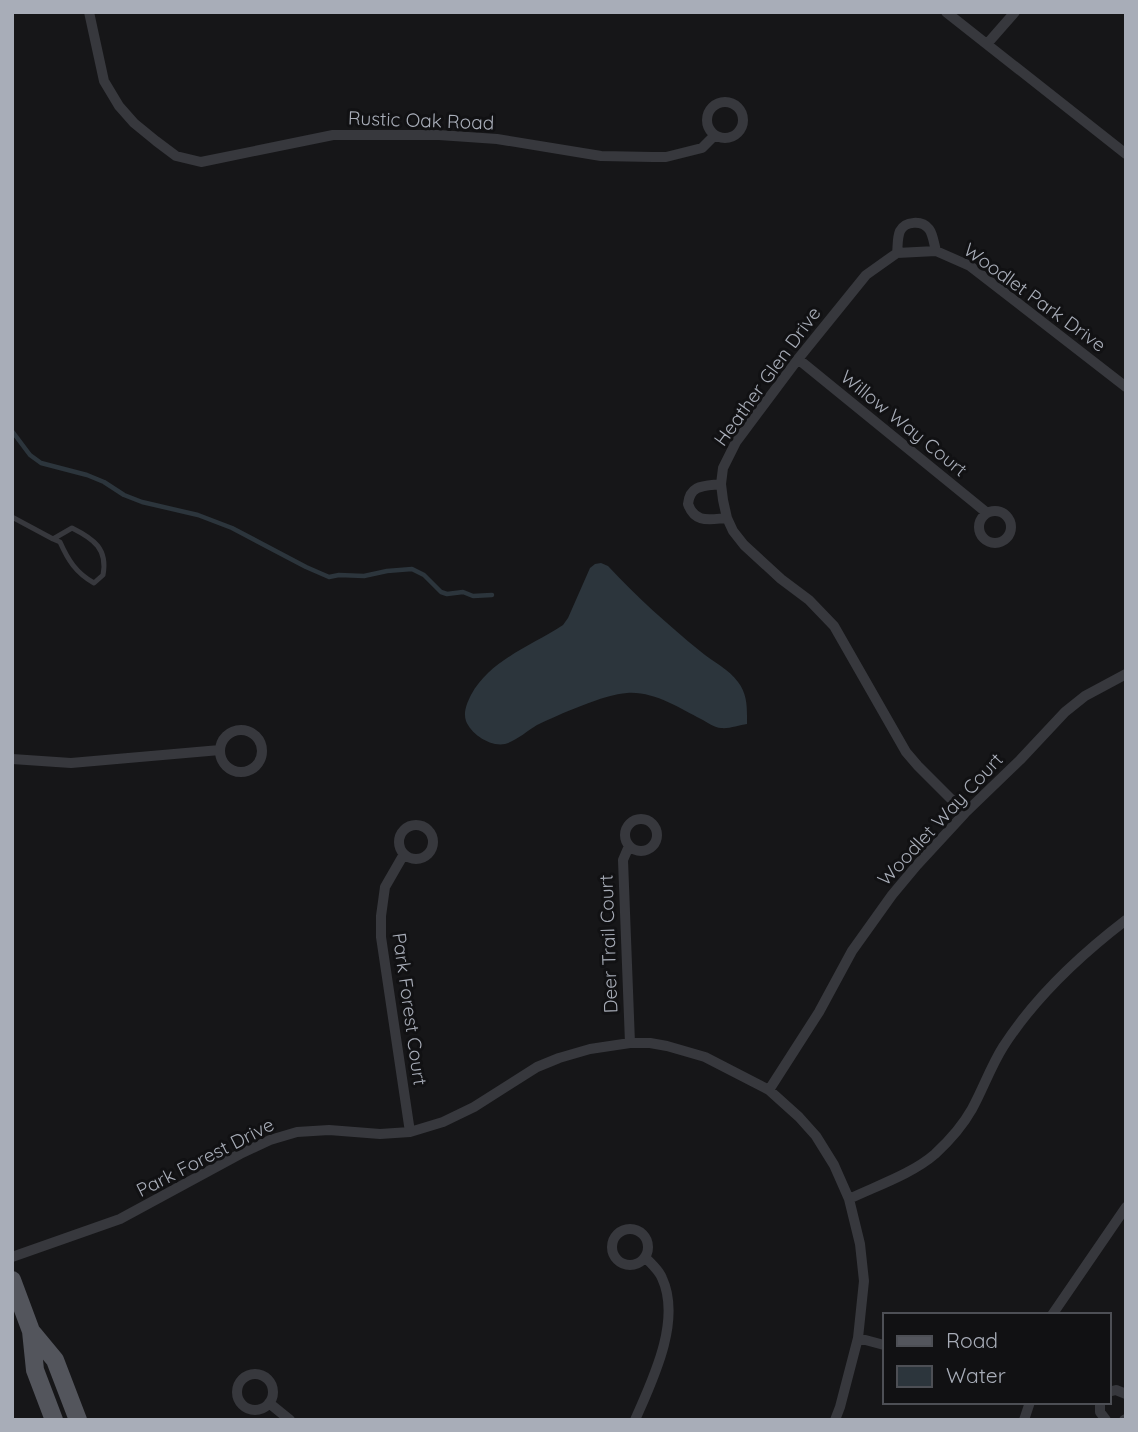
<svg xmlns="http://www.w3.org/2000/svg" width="1138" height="1432" font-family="Quicksand,sans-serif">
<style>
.water{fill:#2c353c}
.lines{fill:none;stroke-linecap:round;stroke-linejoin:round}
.stream{stroke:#2c353c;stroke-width:4.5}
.lane{stroke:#37383d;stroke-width:5}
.street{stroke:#37383d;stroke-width:10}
.primary{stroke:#53555c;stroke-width:18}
.labels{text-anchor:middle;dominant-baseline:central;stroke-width:6;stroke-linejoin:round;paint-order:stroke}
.street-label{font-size:19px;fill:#a8adb8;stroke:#111113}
</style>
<rect width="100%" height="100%" fill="#161618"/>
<path class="water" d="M601 563 608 566C637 597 668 625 700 651 713 662 729 669 738 682 748 695 747 709 747 724 739 725 729 729 721 728 715 728 707 722 701 719 679 708 654 691 627 693 605 694 558 715 537 725 527 731 516 741 505 744 490 747 471 734 466 721 463 712 467 703 471 695 490 660 531 646 563 625L568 618 590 568 595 564Z"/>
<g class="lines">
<path class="stream" d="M12 431 30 455 41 463 87 475 104 482 124 495 142 502 198 515 232 528 306 567 329 577 339 575 364 576 387 571 412 569 424 575 441 592 447 594 463 592 473 596 492 595"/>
<path class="lane" d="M12 517 53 539 60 542C68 560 76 573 94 583L103 575C108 549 94 539 72 528L53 539"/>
<path class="street" d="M89 12 104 81 119 106 134 123 156 141 176 156 201 162 333 135H439L497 139 601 156 653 157H666L702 148 714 136
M946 12 1126 154
M987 44 1015 12
M707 120a18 18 0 1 1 36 0a18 18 0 1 1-36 0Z
M897 253C898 246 897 238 900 231 905 221 922 220 929 229 933 234 934 244 936 251
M798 359 987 513
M721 484C705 486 690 484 688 504 695 524 710 519 727 518
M979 527a16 16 0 1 1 32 0a16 16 0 1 1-32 0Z
M220 751a21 21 0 1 1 42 0a21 21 0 1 1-42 0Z
M12 759 71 763 220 750
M965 813 918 766 906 752 834 626 809 600 781 579 744 545 733 531 727 518 723 500 721 484 723 468 736 442 798 359 866 275 897 253 936 251 970 266 1126 387
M625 835a16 16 0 1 1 32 0a16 16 0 1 1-32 0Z
M399 842a17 17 0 1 1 34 0a17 17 0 1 1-34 0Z
M629 846 623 860 630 1043
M404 854 385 887 381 916V937L410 1132
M769 1090 819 1012 852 951 892 895 917 865 965 813 1020 760 1065 712 1085 696 1126 674
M849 1199C876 1186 912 1174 935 1154 948 1142 963 1125 972 1109 983 1089 991 1066 1003 1047 1035 997 1079 956 1126 920
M612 1247a18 18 0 1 1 36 0a18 18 0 1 1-36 0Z
M12 1257 120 1219 240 1154 270 1140 297 1132 329 1130 380 1134 410 1132 443 1122 474 1107 537 1067 559 1058 590 1049 630 1043H650L667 1046 705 1057 769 1090 799 1117 816 1136 834 1165 849 1199 860 1244 864 1281 858 1338 840 1407 835 1420
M1052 1315 1126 1207
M858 1338 884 1345
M237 1392a18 18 0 1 1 36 0a18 18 0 1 1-36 0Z
M1108 1392 1116 1390 1126 1394
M1100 1402V1412L1106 1420
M269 1403 290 1420
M635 1420C652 1381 682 1321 662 1278 659 1270 651 1264 645 1257
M1024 1420 1030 1402
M1124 1420 1126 1419"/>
<path class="primary" d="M12 1280 31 1331 35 1370 54 1420
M31 1331 55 1360 78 1420"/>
</g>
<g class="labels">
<g class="street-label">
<text transform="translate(421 120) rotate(2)">Rustic Oak Road</text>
<text transform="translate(1035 297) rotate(36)">Woodlet Park Drive</text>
<text transform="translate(767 376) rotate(-54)">Heather Glen Drive</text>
<text transform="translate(904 423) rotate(39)">Willow Way Court</text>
<text transform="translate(940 819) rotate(-47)">Woodlet Way Court</text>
<text transform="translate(608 944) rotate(-92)">Deer Trail Court</text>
<text transform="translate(410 1009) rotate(82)">Park Forest Court</text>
<text transform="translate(205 1157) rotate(-27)">Park Forest Drive</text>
</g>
</g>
<rect width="1138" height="1432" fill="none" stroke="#a8adb8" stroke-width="28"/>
<rect x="883" y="1313" width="228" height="91" fill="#111113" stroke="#4d4f55" stroke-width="2"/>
<rect x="897" y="1336" width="35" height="10" fill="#53555c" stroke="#4d4f55" stroke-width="2"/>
<text x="946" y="1348" font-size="21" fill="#a8adb8">Road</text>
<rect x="897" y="1366" width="35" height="21" fill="#2c353c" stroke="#4d4f55" stroke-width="2"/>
<text x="946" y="1383" font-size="21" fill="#a8adb8">Water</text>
</svg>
